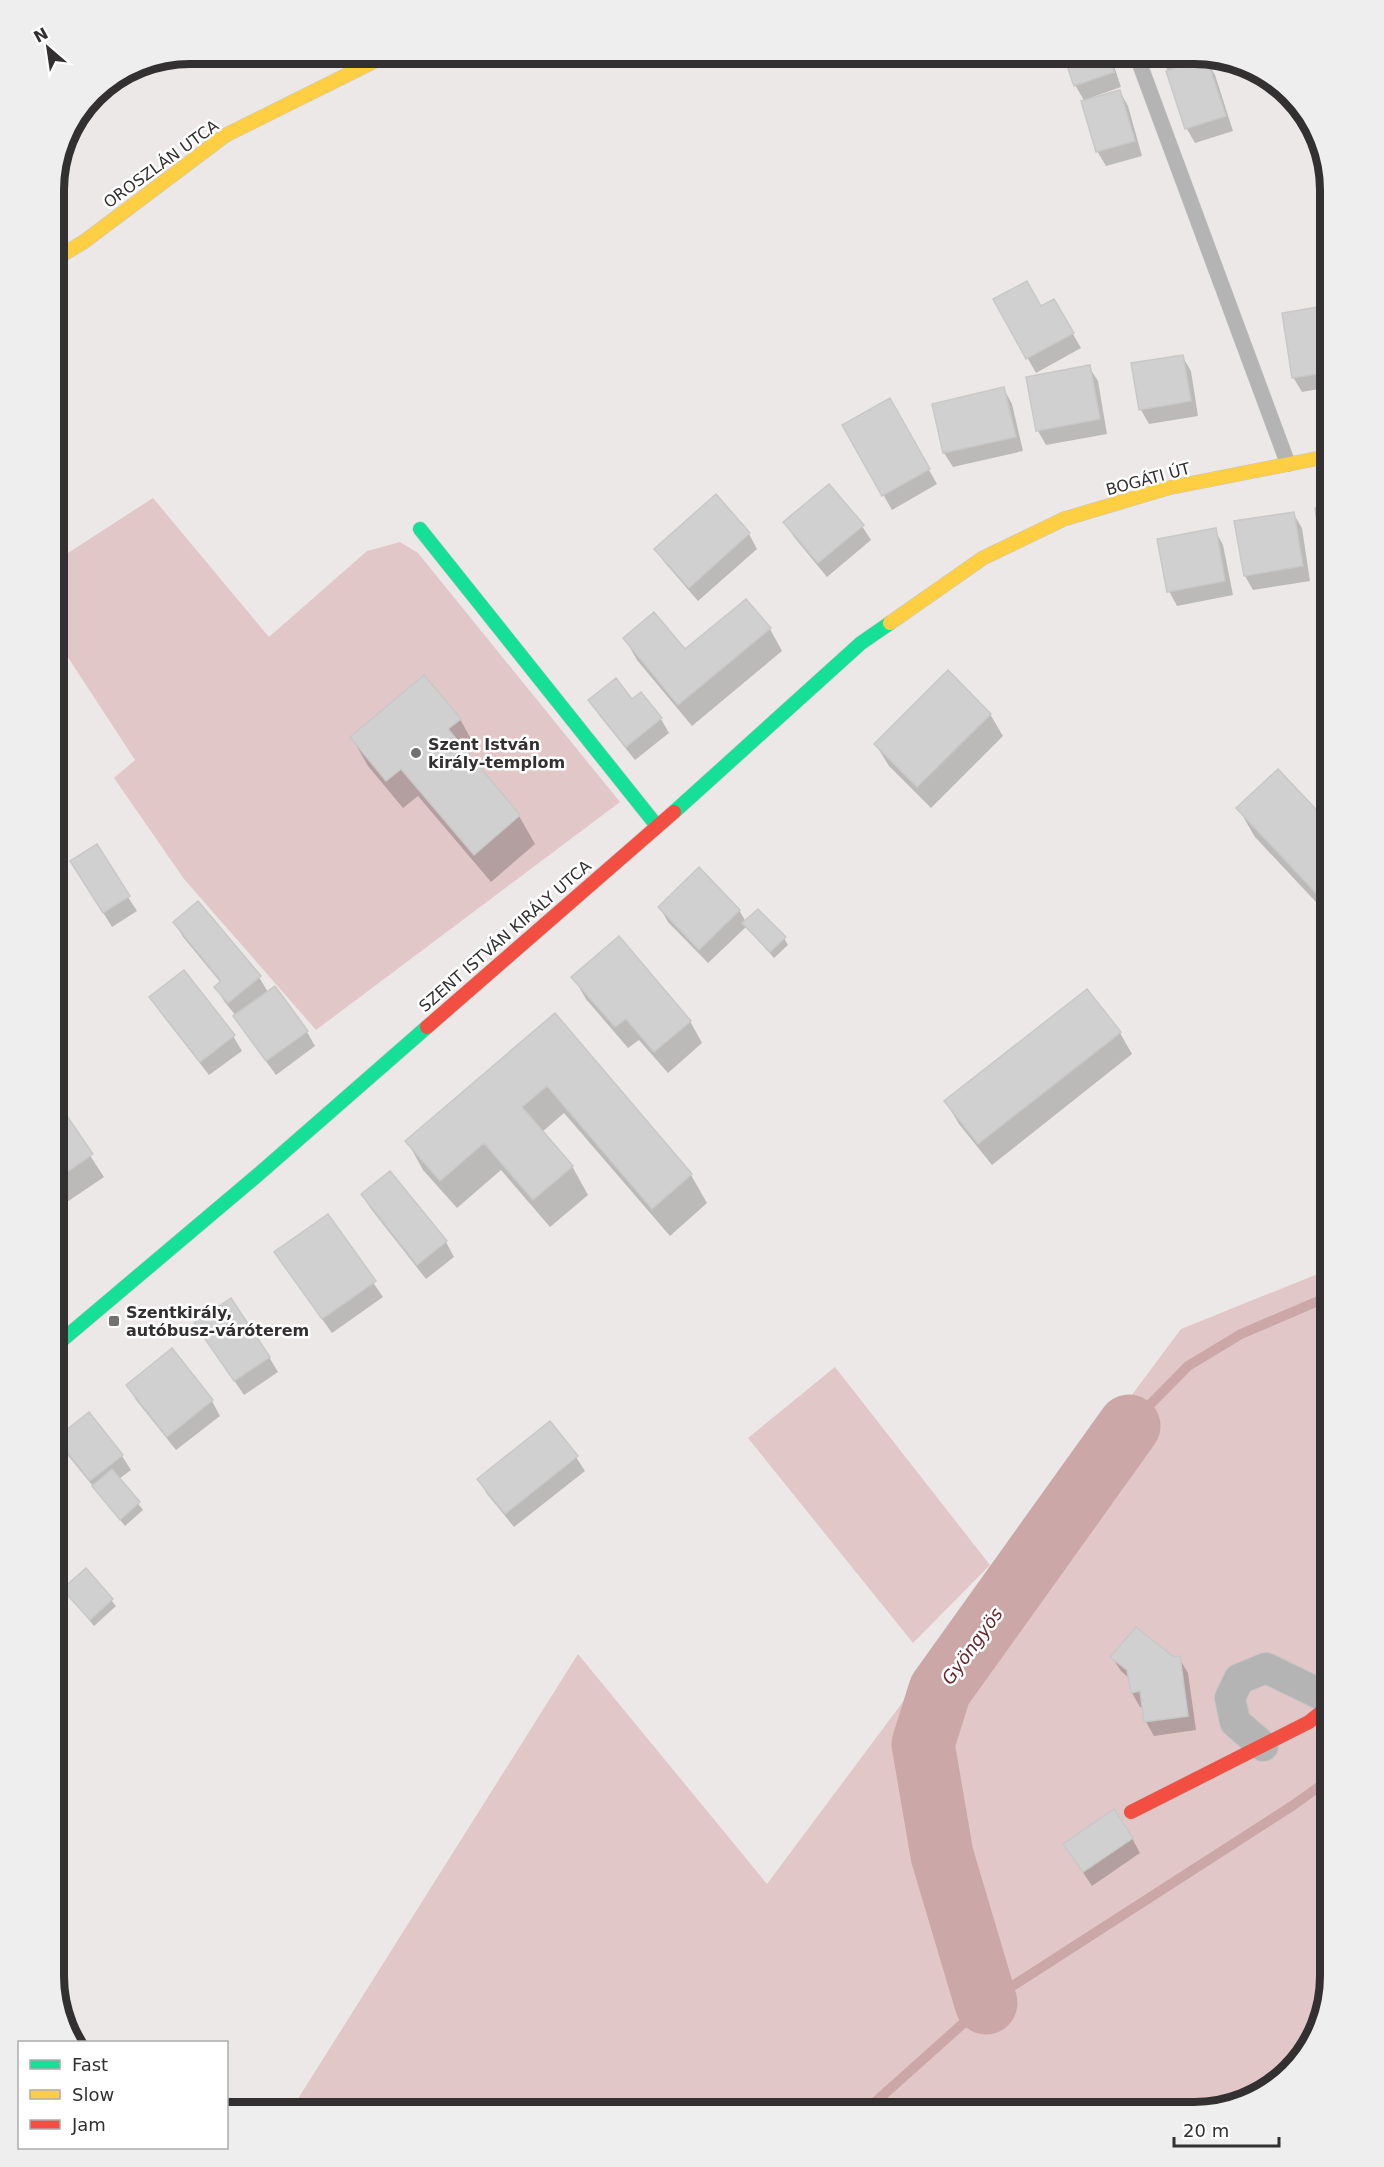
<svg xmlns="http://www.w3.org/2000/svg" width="1384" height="2167" font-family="'DejaVu Sans',sans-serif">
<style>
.green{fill:#e2c7c8}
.shadow{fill:#0003}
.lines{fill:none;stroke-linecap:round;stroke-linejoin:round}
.stream{stroke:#cca7a8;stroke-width:10}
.river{stroke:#cca7a8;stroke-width:63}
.building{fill:#d1d0d0;stroke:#c9c8c8;stroke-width:1.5}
.lane-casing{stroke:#c6c4c4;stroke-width:16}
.street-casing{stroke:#c6c4c4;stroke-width:32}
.fast-casing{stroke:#c6c4c4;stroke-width:15}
.slow-casing{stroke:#c6c4c4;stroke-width:15}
.jam-casing{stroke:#c6c4c4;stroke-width:15}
.lane{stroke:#b5b4b4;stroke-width:15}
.street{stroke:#b5b4b4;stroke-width:30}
.fast{stroke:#16e098;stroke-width:14}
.slow{stroke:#ffcf43;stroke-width:14}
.jam{stroke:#f24e42;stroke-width:14}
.poi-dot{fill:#737070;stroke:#fff;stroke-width:2}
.labels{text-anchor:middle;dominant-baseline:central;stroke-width:5;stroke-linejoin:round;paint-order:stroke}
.street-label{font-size:16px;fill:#323030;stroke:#fff}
.poi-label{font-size:16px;font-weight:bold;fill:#323030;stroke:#fff;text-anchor:start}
.water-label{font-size:18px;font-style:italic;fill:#67252c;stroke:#fff}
.rim{fill:none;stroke:#323030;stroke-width:8}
</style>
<rect width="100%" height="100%" fill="#ece8e8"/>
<path class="green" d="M153 498 269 637 367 551 400 542 418 553 620 802 316 1030 184 879 114 778 135 760 54 636V562Z
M1330 1269V1977L1314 2029 1280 2076 1254 2099 1194 2113H289L578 1654 767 1884 1181 1329Z
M835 1367 990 1565 913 1643 748 1438Z"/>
<path class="shadow" d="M1065 54H1110L1121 87 1090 98 1091 100 1120 92 1128 106 1142 156 1106 166 1097 151 1085 102 1075 85Z
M1158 54 1206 55V60L1215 75 1233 131 1195 143 1187 129 1168 71Z
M995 300 1041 308 1054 301 1081 348 1036 373Z
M1330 306V387L1302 392 1293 377Z
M1182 356 1191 371 1198 416 1149 424 1141 410 1133 364Z
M1089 367 1098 381 1107 434 1046 445 1038 431Z
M1004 389 1012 404 1023 451 953 467 944 453 933 405Z
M889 400 937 484 892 510 844 426Z
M716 496 749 534 757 549 698 601 665 563 656 549Z
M1330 507V573L1325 564Z
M1293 513 1302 528 1310 581 1253 590 1245 576 1236 523Z
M785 523 862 526 871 540 827 577 794 537Z
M1215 530 1223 545 1233 595 1177 606 1169 591Z
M746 601 770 629 782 651 692 726 637 660 625 639 685 651Z
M641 694 661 719 669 733 635 760 599 715 590 701H632Z
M990 714 1003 736 931 808 889 766 876 745Z
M460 719 476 748 468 755 519 816 535 844 491 882 418 796 403 808 368 766 352 738Z
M1238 808 1330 826V917L1255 837Z
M80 875 128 897 137 911 112 927Z
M660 908 739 910 746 922 784 938 788 945 774 958 746 927 708 963 668 922Z
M175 923 259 977 268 992 307 1032 315 1046 276 1075 244 1031 236 1016 224 1001 216 987 221 983 183 937Z
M573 977 690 1021 702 1043 668 1073 639 1040 628 1048 586 999Z
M151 997 233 1036 242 1051 209 1075 160 1012Z
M554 1015 691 1175 707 1203 670 1236 564 1113 542 1132 572 1166 588 1195 550 1227 501 1170 457 1208 423 1170 407 1141Z
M1120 1033 1132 1054 992 1165 959 1124 946 1102Z
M54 1100 104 1177 67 1202 54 1183Z
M390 1173 446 1242 454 1257 426 1279 371 1209 362 1195Z
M328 1217 383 1297 332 1333 285 1267Z
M205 1338 269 1357 278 1372 244 1395Z
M172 1350 212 1401 220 1416 176 1450 136 1400 128 1385Z
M89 1414 122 1456 131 1470 119 1479 143 1510 125 1526 66 1453 58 1438Z
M576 1457 585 1471 514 1527 487 1494 479 1479Z
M54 1509 64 1526 54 1534Z
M86 1570 116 1606 94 1626 64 1589Z
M1112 1657 1179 1658 1188 1673 1196 1730 1154 1736 1146 1722 1143 1707H1140L1132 1693 1130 1679 1121 1671Z
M1132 1838 1140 1853 1092 1886 1074 1859Z"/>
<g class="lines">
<path class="stream" d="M1129 1426 1188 1366 1241 1334 1330 1296
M863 2113 986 2003 1292 1806 1330 1779"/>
<path class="river" d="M986 2003 942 1855 923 1744 940 1690 1129 1426"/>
</g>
<path class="building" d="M1063 54H1108L1114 72 1074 86Z
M1207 59 1226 116 1185 129 1166 71Z
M1120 90 1135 141 1096 152 1081 101Z
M1027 281 1041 306 1054 299 1074 333 1026 359 993 299Z
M1330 305V372L1292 378 1282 313Z
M1183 355 1191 401 1139 410 1131 363Z
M1090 365 1100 419 1036 431 1026 377Z
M1004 387 1016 437 943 453 932 404Z
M890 398 930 469 882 496 842 425Z
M829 484 864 525 818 563 783 522Z
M716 494 750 533 689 588 654 549Z
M1330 506V564L1323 565 1315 508Z
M1294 512 1303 566 1244 576 1234 521Z
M1216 528 1225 581 1167 592 1157 539Z
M746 599 771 628 678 705 623 638 654 612 685 649Z
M948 670 991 714 917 787 874 744Z
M424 675 461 719 448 729 520 815 474 855 401 769 386 781 350 737Z
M616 678 632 699 641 692 662 718 626 747 588 700Z
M1278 769 1330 824V908L1236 808Z
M97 844 130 896 103 913 70 861Z
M699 867 740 910 699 950 658 907Z
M198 901 261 976 228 1003 214 987 221 981 173 922Z
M758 909 786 937 770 952 742 923Z
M619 936 691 1021 654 1052 626 1019 615 1027 571 977Z
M184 970 235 1035 200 1062 149 997Z
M275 986 308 1031 266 1061 233 1016Z
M1087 989 1121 1032 978 1144 944 1101Z
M555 1013 692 1174 652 1209 547 1086 522 1107 573 1166 533 1200 484 1143 440 1181 405 1141Z
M54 1097 93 1154 54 1181Z
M390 1171 447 1241 417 1265 361 1194Z
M328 1214 376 1281 322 1319 274 1252Z
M231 1298 270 1357 234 1381 194 1323Z
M172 1348 213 1400 167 1437 126 1385Z
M89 1412 123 1455 90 1481 56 1438Z
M550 1421 578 1456 505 1514 477 1479Z
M112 1469 140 1502 120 1520 92 1486Z
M86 1568 113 1599 90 1620 62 1589Z
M1136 1627 1174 1657 1180 1656 1188 1716 1144 1722 1140 1691 1131 1693 1127 1670 1110 1657Z
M1114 1809 1133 1838 1083 1872 1063 1844Z"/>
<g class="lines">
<defs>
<path id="lane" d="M1136 54 1288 464"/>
<path id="street" d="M1263 1746 1235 1722 1230 1698 1239 1679 1266 1668 1330 1699"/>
<path id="fast" d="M420 529 657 826
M674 812 861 643 890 623
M54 1347 260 1173 427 1027"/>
<path id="slow" d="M54 260 85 241 226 135 389 54
M890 623 983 558 1064 519 1168 488 1330 456"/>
<path id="jam" d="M427 1027 674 812
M1131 1812 1309 1722 1330 1705"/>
</defs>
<use href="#lane" class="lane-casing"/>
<use href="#street" class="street-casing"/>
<use href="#fast" class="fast-casing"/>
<use href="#slow" class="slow-casing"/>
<use href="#jam" class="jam-casing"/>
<use href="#lane" class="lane"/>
<use href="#street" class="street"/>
<use href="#fast" class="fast"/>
<use href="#slow" class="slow"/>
<use href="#jam" class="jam"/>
</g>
<g class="poi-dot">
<circle cx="416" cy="753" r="6"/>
<rect x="108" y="1315" width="12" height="12" rx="3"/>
</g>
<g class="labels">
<g class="street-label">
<text transform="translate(161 164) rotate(-36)">OROSZLÁN UTCA</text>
<text transform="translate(1148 479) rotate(-15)">BOGÁTI ÚT</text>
<text transform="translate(505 936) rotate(-41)">SZENT ISTVÁN KIRÁLY UTCA</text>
</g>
<g class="poi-label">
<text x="428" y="744">Szent István<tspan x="428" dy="18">király-templom</tspan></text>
<text x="126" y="1312">Szentkirály,<tspan x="126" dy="18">autóbusz-váróterem</tspan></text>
</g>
<g class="water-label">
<text transform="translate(972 1646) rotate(-54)">Gyöngyös</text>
</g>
</g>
<path d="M0 0H1384V2167H0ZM190 64H1194A126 126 0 0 1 1320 190V1976A126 126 0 0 1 1194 2102H190A126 126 0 0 1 64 1976V190A126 126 0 0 1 190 64Z" fill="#efeeee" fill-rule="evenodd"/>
<path class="rim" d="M190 64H1194A126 126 0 0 1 1320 190V1976A126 126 0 0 1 1194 2102H190A126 126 0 0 1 64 1976V190A126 126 0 0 1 190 64Z"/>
<rect x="18" y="2041" width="210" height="108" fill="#ffffff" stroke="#adacac" stroke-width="1.5"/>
<rect x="30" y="2060" width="30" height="9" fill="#16e098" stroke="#adacac" stroke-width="1.5"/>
<text x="72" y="2071" font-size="18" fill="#323030">Fast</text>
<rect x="30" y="2090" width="30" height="9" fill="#ffcf43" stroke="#adacac" stroke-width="1.5"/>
<text x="72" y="2101" font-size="18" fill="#323030">Slow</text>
<rect x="30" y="2120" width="30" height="9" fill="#f24e42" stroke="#adacac" stroke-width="1.5"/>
<text x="72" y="2131" font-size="18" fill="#323030">Jam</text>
<g transform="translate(48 48) rotate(331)" stroke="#ffffff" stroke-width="4.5" paint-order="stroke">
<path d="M0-4.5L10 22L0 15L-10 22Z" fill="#323030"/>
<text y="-9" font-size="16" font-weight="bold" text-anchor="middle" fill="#323030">N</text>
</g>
<path d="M1174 2137v9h105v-9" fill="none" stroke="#323030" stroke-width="3"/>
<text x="1183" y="2137" font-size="18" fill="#323030" stroke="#ffffff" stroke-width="4.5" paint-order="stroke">20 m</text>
</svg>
